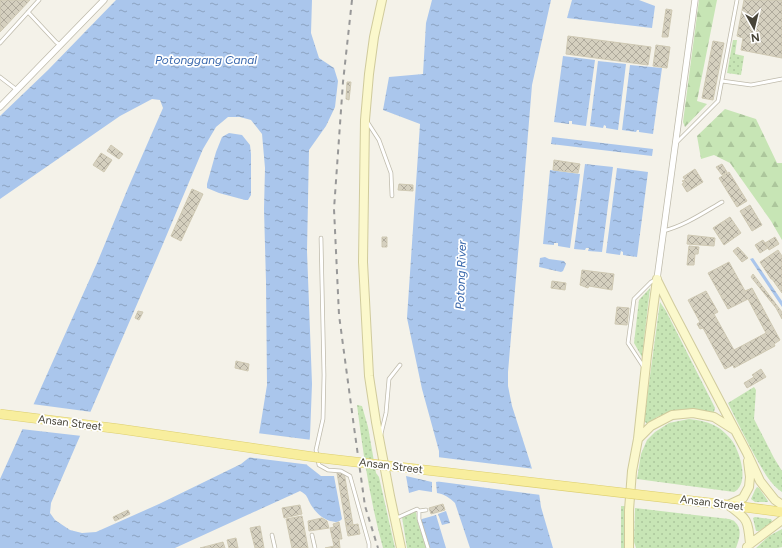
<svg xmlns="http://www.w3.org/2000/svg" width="782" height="548" font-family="Figtree,sans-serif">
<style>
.grass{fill:url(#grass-dots)}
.forest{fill:url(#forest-firs)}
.water{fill:url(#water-ripples);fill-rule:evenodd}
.pier{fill:#f4f2e9}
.building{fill:url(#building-cross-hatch);stroke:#cfc9b3}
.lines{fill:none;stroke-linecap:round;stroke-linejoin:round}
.lane-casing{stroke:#bfbbac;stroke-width:4.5}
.street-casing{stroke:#bfbbac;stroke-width:7}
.secondary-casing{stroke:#d0cb9c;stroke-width:10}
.primary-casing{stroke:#dcce6f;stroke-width:10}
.lane{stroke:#fff;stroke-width:3}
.street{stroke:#fff;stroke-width:5.5}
.secondary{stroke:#fbf8cc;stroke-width:8}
.primary{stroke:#f8ee9e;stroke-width:9}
.rail{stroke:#989898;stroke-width:2;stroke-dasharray:5 5;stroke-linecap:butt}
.primary-bridge-casing{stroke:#dcce6f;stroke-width:10;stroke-linecap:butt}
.primary-bridge{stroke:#f8ee9e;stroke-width:9}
.labels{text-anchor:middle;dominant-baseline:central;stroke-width:3.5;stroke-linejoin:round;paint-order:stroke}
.street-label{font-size:11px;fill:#474438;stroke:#fff}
.water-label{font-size:12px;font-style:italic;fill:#3867ac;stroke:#fff}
</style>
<defs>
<pattern id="grass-dots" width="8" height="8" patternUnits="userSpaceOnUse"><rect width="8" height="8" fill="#c7e5b5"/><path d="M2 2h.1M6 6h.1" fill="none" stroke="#acc69c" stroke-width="1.8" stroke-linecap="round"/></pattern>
<pattern id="forest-firs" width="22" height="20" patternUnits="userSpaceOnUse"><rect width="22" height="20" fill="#c7e5b5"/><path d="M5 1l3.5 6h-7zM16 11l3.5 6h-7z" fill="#acc69c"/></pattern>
<pattern id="water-ripples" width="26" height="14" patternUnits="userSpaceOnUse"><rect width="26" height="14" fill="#aac6ec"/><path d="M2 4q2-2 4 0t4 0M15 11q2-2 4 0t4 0" fill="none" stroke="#8ca2c0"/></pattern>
<pattern id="building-cross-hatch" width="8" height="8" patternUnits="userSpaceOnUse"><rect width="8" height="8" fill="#d5d0bf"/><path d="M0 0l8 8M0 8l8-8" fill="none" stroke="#afaa9c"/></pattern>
</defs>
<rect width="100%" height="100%" fill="#f4f2e9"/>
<path class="grass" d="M733 40H737L735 54 744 56 741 75 727 73Z
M650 288 642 357 634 343 639 300Z
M660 302 666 311 711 400 715 408 714 412 669 413 657 417 650 423H646L644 420Z
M754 387 756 390 754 419 774 458 782 471V492C770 484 763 470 756 458 746 440 737 421 728 403Z
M357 405 362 406 368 427 376 473 379 477 395 548H383C370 501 363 453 357 405Z
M689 419C699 420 710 422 719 428 723 431 732 439 734 444 741 456 749 484 734 492L637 479 641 454 647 440 655 432 669 423Z
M757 487 759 488 768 501V502H755L751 499 755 490Z
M621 506H625L624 548H621Z
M635 508 729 519C731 520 734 520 735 522 743 529 739 540 736 548H636L634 542Z
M415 511 416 512 417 520 426 548H407L402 517Z
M755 517 770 519H771L772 521 771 523 759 531H756L753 518Z
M782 529V547L778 548H756L769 536Z"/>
<path class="forest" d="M699 0H717L697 101 707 104 685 127 683 122Z
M725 109 756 119 777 163H782V240L771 221 730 163 714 155 701 159 697 136Z"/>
<path class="water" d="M116 0H312L311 33 319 58 334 68 338 81 335 107 326 126 309 150 307 251 312 384 310 436 307 465 321 476H334L342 519C338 523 335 522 330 521 322 518 316 513 311 505 307 498 308 495 300 491L175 548H0V479L97 263 128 188 163 108 160 100 152 99 120 116 0 199V116L48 70ZM228 117H240L251 120 262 134 265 168 264 209 266 282 267 385 262 416 256 452 241 464 159 504 96 532 82 533 70 530 55 520 50 513 51 503 157 258 203 149 216 127Z
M432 0H551L532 85 523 195 508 372V386L512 406 530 462 539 493 541 507 553 548H470L455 503C450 498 444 494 437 493L436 482 439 481V451L422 389 407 318 420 124 383 110 389 77 423 74 426 23Z
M572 0H639L655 6 652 28 567 18Z
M563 56 595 60 586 126 572 124V121H569V124L554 122Z
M598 61 626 64 618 130 606 128V126L604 125 603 128 590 126Z
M630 65 662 68 653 134 639 132V130H637L636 132 622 130Z
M229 133 242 135 250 145 251 154V195L248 200H245L219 193 207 188V184L216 152 222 137Z
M552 137 653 149 652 156 551 144Z
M585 164 613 167 602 252 588 251 589 248H586L585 250 574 249Z
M617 168 648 172 637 257 623 255V252L621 251 620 255 606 253Z
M550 170 580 174 570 248 558 246V243H554V245L543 244Z
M545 257 549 259 564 261 566 264 563 271 561 272 539 267 540 258Z
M753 258 782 301V307L750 259Z
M406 476 432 482V492L419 490 409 493Z
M446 511 450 523 442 525 438 514Z
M436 515 446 548H430L421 520 422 519Z"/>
<path class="pier" d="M32 404 92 412 82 436 21 429Z
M257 433 312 440 309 464 311 465 246 457 254 451Z
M437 457 535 469 541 495 434 481 437 480Z"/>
<path class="building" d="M0 0H30L0 32Z
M744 0H782V58L741 50 743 38 737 36Z
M666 9 672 10 668 37H662Z
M568 36 651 47 648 65 566 54Z
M713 41 724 43 713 100 702 98Z
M656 45 670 47 667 68 653 66Z
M347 82H351L349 100 346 99Z
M111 145 123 154 119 159 107 151Z
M101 153 112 160 104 172 93 165Z
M554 160 580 164 578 173 553 170Z
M722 164 727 172 722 175 716 167Z
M695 169 703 182 687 192 682 184 684 183 682 181 685 180 683 177Z
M729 172 747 201 737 207 719 178Z
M399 184 413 185V191L398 190Z
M192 189 203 194 181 241 171 236Z
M750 205 762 225 752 231 740 211Z
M730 217 741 233 724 245 713 228Z
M688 235 715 238 714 246 687 244Z
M382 237H387V247H382Z
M775 237 779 244 769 250 765 243Z
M763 240 768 248 760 253 755 245Z
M689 246 699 247 698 254H695L694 265H687Z
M738 247 748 258 742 262 733 251Z
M778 250 782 256V293L772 279H771L760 262Z
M729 262 745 291 752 288 780 340 774 344 775 346 734 368 733 365 725 369 703 328 700 329 697 324 700 322 688 300 706 291 718 312 714 314 734 350 766 333 748 299 728 309 708 273Z
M582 270 614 274 612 290 589 286 588 288 580 285Z
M753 274 782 312V319L776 308 751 277Z
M552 281 566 283 565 290 551 288Z
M617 307 629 308 627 325 615 324Z
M138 311 143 312 139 320 135 318Z
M236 361 249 364 248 371 235 368Z
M761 369 766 377 747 388 744 383 754 377 752 375Z
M344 472 352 519 345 520 337 473Z
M443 504 445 510 431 514 429 508Z
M300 505 302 514 284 518 282 508Z
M128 510 130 514 115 521 113 517Z
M302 516 308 548H292L286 519Z
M322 518 327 521 329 528 309 531 308 521Z
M352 519 353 525 346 526 345 520Z
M339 522 342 539H339L340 548H325L334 546 330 528 334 527 333 524Z
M358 524 360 534 348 536 346 526Z
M260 526 264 548H255L250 528Z
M236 538 238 548H229L227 540Z
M223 542 225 548H200Z"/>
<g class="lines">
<defs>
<path id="lane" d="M28 12 56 42 60 45
M0 43 39 0
M0 77 17 90
M722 81 751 85 782 79
M368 123 379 140 391 173 392 196
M676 143 718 101 737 0
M663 231C684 226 703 213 722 202
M321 238 324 375 323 419 316 450 319 465 328 470 341 471 350 476 369 544V548
M643 366 628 343 634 299 651 282 655 280
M381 434 386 413 389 379 400 365
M419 511V519L428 548
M395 517H399L417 509 419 511 426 510
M272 535 275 548
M312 535 315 548"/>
<path id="street" d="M0 107 104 0
M657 279 695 0"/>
<path id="secondary" d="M382 0 374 37 369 74 365 120 363 262 369 376 376 422 390 496 401 548
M657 280 670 306 747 453 760 481 775 500 782 505
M638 439 651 426 672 415 693 413 714 417 733 429
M728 505 743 498 749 487 750 477 748 461
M728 505C748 519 748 520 750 544
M747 547 750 544 782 520
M629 548V510L632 471 638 439 647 355 657 279"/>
<path id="primary" d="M728 505 782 512"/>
</defs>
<use href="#lane" class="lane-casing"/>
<use href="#street" class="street-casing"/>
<use href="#secondary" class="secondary-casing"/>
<use href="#primary" class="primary-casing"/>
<use href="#lane" class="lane"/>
<use href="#street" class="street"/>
<use href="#secondary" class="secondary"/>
<use href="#primary" class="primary"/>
<path class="rail" d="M352 0 343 82 334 209 339 315 354 427 365 506 378 548"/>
<defs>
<path id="primary-bridge" d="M0 414 120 429 321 458 728 505"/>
</defs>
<use href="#primary-bridge" class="primary-bridge-casing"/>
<use href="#primary-bridge" class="primary-bridge"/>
</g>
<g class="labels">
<g class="street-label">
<text transform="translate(70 423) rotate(7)">Ansan Street</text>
<text transform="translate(391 466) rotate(7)">Ansan Street</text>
<text transform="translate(712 503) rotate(7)">Ansan Street</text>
</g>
<g class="water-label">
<text x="206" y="60">Potonggang Canal</text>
<text transform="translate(461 275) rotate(-88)">Potong River</text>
</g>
</g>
<g transform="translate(754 28) rotate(172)" stroke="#ffffff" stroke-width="3" paint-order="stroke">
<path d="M0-3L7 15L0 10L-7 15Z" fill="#474438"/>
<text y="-6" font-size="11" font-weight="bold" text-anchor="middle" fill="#474438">N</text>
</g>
</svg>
